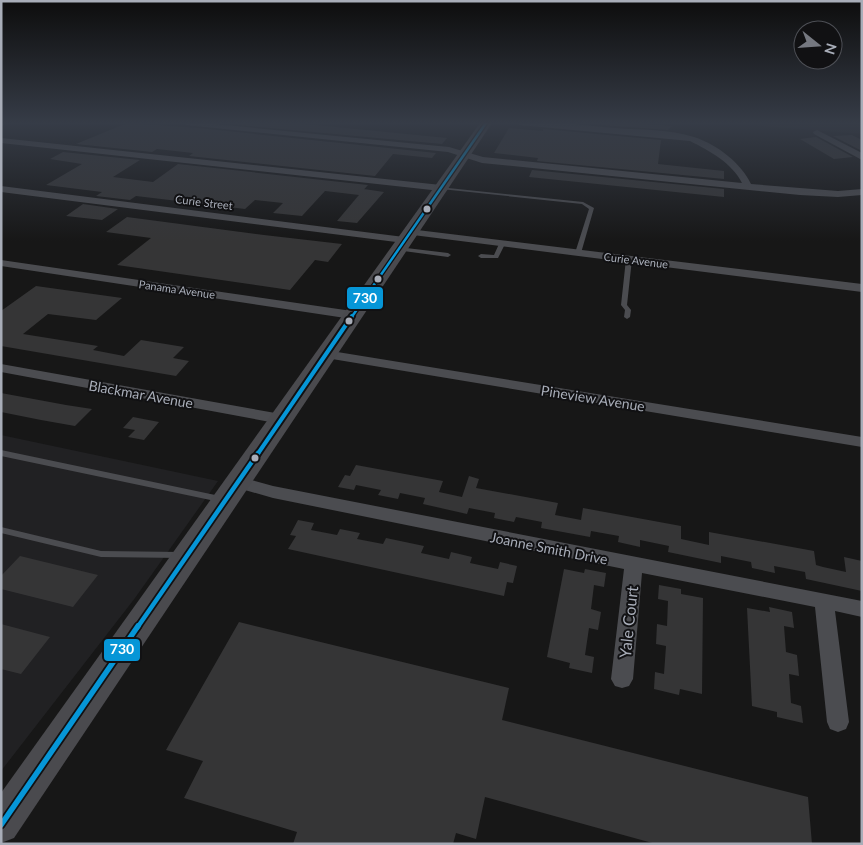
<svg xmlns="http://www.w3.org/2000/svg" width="863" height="845" font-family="Lato,sans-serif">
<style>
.built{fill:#212123}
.building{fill:#353536}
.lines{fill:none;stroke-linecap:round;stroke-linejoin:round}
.lane{fill:#4b4c50;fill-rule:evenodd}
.street{fill:#4b4c50;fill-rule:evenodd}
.secondary{fill:#4a4a4e;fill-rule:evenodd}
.bus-1-far3-casing{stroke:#111113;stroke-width:5}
.bus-1-far2-casing{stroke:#111113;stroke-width:8}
.bus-1-far1-casing{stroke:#111113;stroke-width:8}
.bus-1-casing{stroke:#111113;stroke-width:9}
.bus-1-far3{stroke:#0696d7;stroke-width:2.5}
.bus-1-far2{stroke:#0696d7;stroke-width:4}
.bus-1-far1{stroke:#0696d7;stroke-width:4.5}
.bus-1{stroke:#0696d7;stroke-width:5.5}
.bus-dot{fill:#a8adb8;stroke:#111113;stroke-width:2}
.labels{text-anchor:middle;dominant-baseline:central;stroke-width:4;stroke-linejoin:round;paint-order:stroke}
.far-street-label{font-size:11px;fill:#a8adb8;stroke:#111113}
.street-label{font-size:14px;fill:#a8adb8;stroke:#111113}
.near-street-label{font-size:16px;fill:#a8adb8;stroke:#111113}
.line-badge{stroke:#111113;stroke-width:2}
.badge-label{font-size:14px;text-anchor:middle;font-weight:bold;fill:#fff}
</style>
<rect width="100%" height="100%" fill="#171717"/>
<path class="built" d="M723 123H862V134Z
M1 435 218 481 135 598 1 771Z"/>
<path class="building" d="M127 123 198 128 436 153 432 158 393 154 375 176 189 156 193 153 157 149 152 152 76 144Z
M218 123H295L447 138 442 144Z
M577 123H635L672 126 668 130Z
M509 128 543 131V129L661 140 658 164 724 171V179L537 161 538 158 494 153Z
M852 135 862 140V151L833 136Z
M816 137 853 157 834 159 800 139Z
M63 152 140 160 113 177 153 182 178 164 368 185 359 195 325 191 302 216 273 213 283 203 255 200 245 209 136 196 130 200 96 196 102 192 46 185 82 164 50 159Z
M532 170 724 189V197L529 177Z
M364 189 384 192 357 223 337 221Z
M83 204 118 209 102 220 66 216Z
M127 217 264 235 342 244 328 262 315 260 290 290 117 265 151 238 106 232Z
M36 286 122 298 96 320 48 314 23 334 98 346 93 350 124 356 141 340 184 347 173 358 189 361 176 376 1 346V311Z
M1 393 66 405 92 409 75 426 41 420 1 412Z
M133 417 159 422 144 440 128 437 135 430 123 428Z
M356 465 443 481 439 492 462 497 469 476 479 479 476 488 558 503 555 515 581 520 583 508 681 526V539L709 545V532L814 551 816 565 823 567 846 572 844 557 862 561V591L806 579 805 572 774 566 775 573 752 568 751 562 721 556V563L668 552 669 546 640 540V547L618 542 619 536 591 531 590 537 541 528 542 522 516 517 514 522 494 518 495 513 469 508 467 514 423 504 425 498 400 493 398 499 378 495 381 490 356 485 354 490 338 487 345 475 350 476Z
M298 520 314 523 311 530 337 535 340 529 360 533 357 539 383 544 386 538 424 546 421 553 449 559 451 552 472 557 470 563 498 569 500 562 517 566 513 583 507 582 504 596 288 549 296 536 290 535Z
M20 556 98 575 73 607 1 589V576Z
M564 569 584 573 585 569 606 573 604 587 594 585 591 609 601 612 598 630 589 628 585 655 594 657 592 673 569 668 570 663 547 657Z
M659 585 681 589V594L703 598 702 694 680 689 679 695 654 689 655 672 664 674 666 646 656 644 657 624 667 626 668 601 658 599Z
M769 607 792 612 794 628 784 626 786 652 797 655 799 676 789 674 791 703 801 706 803 723 777 717V712L752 706 747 608 770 612Z
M239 622 509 688 502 720 808 797 812 844H656L485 797 476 839 456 833 453 844H293L297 832 184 798 203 761 166 750Z
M1 624 50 637 21 674 1 669Z"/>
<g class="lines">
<path class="lane" d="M439 187 583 202 594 208 581 253 578 255 575 253 589 209 582 204 441 189H439Z
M502 242 505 244 498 258H481L478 256 481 254 494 255 499 244Z
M398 247 448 253 451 255 448 257 396 250V248Z
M629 257 632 259 627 305 631 310 630 317 627 319 624 317 625 310 621 305 626 259Z
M1 450 220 496 223 497 224 499 223 501 220 502 1 456Z
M1 527 101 551 181 552 184 553 186 555 184 557 181 558 101 557 1 533Z"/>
<path class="street" d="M1 123H7L1 126Z
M182 123H204L449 147 483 157 742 183C732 163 710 151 690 141L520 125 516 123C547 119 583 126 615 128 640 130 670 129 694 137 718 145 741 163 751 184L838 191 862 189V195L838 197 800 195 482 163 448 152 186 125Z
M817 130 862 153V160L814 134 813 132Z
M1 138 441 185 446 188 441 191 1 143Z
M1 186 404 237 409 240 404 243 1 192Z
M409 229 862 284V292L405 234 404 232Z
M1 260 352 311 358 315 352 319 1 266Z
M325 350 862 437V447L320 357 318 354 320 351Z
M1 364 281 414 288 419 281 424 1 372Z
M237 476 273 486 862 601V617L835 611 849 722 846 729 838 732 830 729 827 722 815 607 642 573 633 679 629 686 622 688 615 686 611 679 624 569 273 498 231 486 229 482 231 478Z"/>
<path class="secondary" d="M480 123H492L14 838 1 843V793Z"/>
<defs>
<path id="bus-1-far3" d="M351 318 486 123"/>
<path id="bus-1-far2" d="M257 455 352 316"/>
<path id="bus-1-far1" d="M137 628 258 453"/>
<path id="bus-1" d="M1 825 138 626"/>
</defs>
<use href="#bus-1-far3" class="bus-1-far3-casing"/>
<use href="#bus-1-far2" class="bus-1-far2-casing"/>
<use href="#bus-1-far1" class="bus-1-far1-casing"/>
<use href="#bus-1" class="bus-1-casing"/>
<use href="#bus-1-far3" class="bus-1-far3"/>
<use href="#bus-1-far2" class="bus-1-far2"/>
<use href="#bus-1-far1" class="bus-1-far1"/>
<use href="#bus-1" class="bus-1"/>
</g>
<linearGradient id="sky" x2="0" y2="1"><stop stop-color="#0d0d0d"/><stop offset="0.51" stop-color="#363c47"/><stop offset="1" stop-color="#363c47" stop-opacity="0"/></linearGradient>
<rect width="863" height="241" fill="url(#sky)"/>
<g class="bus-dot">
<circle cx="427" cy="209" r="4.5"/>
<circle cx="378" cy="279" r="4.5"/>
<circle cx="349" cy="321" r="4.5"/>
<circle cx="255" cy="458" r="4.5"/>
</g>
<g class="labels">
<g class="far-street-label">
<text transform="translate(204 202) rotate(7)">Curie Street</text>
<text transform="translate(636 260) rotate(7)">Curie Avenue</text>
<text transform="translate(177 289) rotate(8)">Panama Avenue</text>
</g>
<g class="street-label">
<text transform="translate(141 394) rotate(10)">Blackmar Avenue</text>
<text transform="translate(593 398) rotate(9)">Pineview Avenue</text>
<text transform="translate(549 548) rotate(11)">Joanne Smith Drive</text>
</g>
<g class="near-street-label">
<text transform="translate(628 622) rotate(-84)">Yale Court</text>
</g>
</g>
<g class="line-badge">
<rect x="346" y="286" width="38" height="24" rx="5" fill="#0696d7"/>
<rect x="103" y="638" width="38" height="24" rx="5" fill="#0696d7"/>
</g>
<g class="badge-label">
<text x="365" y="303">730</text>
<text x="122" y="654">730</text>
</g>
<rect width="863" height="845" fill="none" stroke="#a8adb8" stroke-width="5"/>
<g transform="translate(818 45) rotate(107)"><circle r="24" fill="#111113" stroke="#4d4f55"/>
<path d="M0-4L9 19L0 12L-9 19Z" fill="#757880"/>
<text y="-8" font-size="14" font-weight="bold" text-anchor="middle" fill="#a8adb8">N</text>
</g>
</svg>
